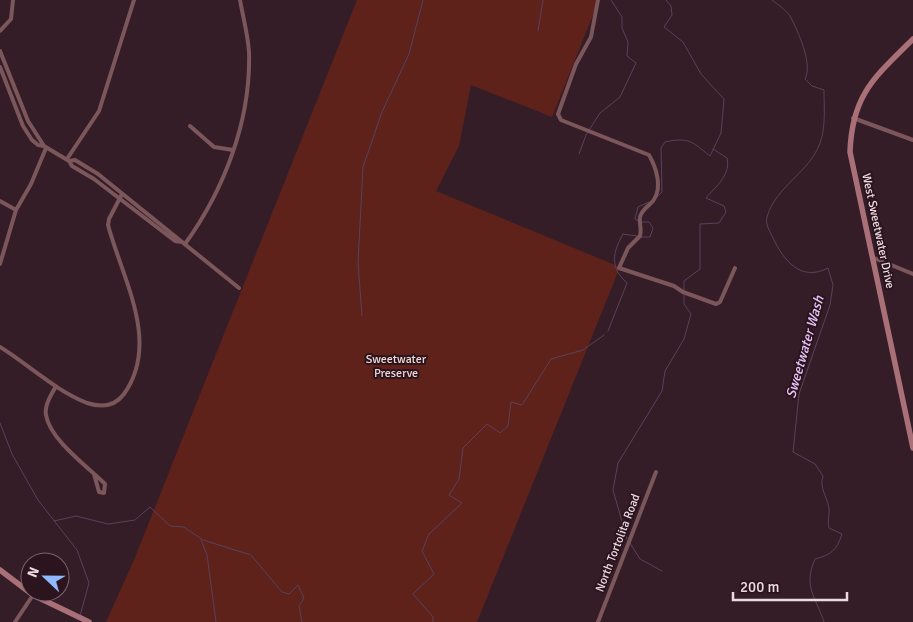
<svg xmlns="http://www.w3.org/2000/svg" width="913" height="622" font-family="Signika,sans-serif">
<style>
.green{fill:#5e221b}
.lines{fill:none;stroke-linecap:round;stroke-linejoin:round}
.stream{stroke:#59415d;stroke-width:1}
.street{stroke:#7b565a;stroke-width:4}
.secondary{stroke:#aa7077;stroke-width:5.5}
.labels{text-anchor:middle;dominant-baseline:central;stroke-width:4;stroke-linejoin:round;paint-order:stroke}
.street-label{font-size:12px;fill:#ebdae0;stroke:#2b141e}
.park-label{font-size:12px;fill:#efd6d2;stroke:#2b141e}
.water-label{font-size:14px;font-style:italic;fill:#e8c2f8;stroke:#2b141e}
</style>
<rect width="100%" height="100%" fill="#351d28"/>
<path class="green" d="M357 0H599L552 117 471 85 459 146 436 191 620 267 477 622H106L134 560Z"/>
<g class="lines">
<path class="stream" d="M772 0C777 4 786 10 790 16 798 31 813 64 805 79L812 86 824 90C824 106 826 127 820 143 810 172 775 187 767 217 765 224 770 232 773 238 784 261 801 282 828 268L833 285 830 305 799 394 793 452 815 464 823 476C819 488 827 496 829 508 830 515 827 520 829 528L842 534C837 550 831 555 815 559 803 587 815 595 824 622
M538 31 543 0
M579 154 586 135 600 113 620 97 636 63 627 56 628 42 622 28V17L611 0
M655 199 662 192 661 148 665 142C689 137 691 141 710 156L721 133 724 99 701 74 683 42 664 27 672 15 671 6 666 0
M638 221 635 219 638 207 649 202
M641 237H650L653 228 649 222H642
M684 291V281L700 269V224L719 223 726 212 724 206 706 198C716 186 731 175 727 158L713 149
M362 316 358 263 363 167 382 112 409 54 423 0
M608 331 627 283C609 267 613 252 623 234L637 236
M0 423 12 454 38 500 77 550 89 583 80 616
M54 521 76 516 108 524 135 520 150 507 170 526 184 527 203 540 251 555 282 592 289 594 298 585 304 598 299 606 302 622
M627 539 613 490 618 463 662 391 665 371 684 339 691 314 684 304V295
M201 540 207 555 216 622
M630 543 640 559 662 571
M433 622V617L413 594 434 574 422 551 429 534 462 503 449 495 459 479 463 448 487 424 500 433 508 426 511 402 522 405 551 359 583 350 604 335"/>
<path class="street" d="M598 0 591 37 576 64 558 114 561 120 649 155C656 167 663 188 653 201 648 207 642 209 640 217 639 224 642 229 640 236L628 248 619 268 674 286 683 292 716 304 720 302 735 268
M0 31 11 19 13 0
M0 51 28 121 44 146
M0 67 23 126 32 140 38 145 44 146 69 161 72 166 94 179 175 241 182 242
M853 118 913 140
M190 126 214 147 233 150
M67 159 99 111 134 0
M69 161 75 160 98 174 239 288
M0 201 16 210
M185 244C224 190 251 121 249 52 248 35 243 17 240 0
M874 258 913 274
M0 264 16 210 31 184 46 148
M0 347C29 365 56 391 87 403 102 408 115 406 124 394 161 342 122 278 108 225L109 219 122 194
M56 386C52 394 44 405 46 415 50 440 88 467 105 484L104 493 99 492 94 474
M15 622 33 595
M598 622 656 472"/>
<path class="secondary" d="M913 39C875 77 852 94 850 152L913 448
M0 570 33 595 89 622"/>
</g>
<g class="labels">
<g class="street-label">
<text transform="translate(878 231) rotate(78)">West Sweetwater Drive</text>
<text transform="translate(618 543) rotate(-69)">North Tortolita Road</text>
</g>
<g class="park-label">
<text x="396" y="359">Sweetwater<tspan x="396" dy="14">Preserve</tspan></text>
</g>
<g class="water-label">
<text transform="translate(805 347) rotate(-74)">Sweetwater Wash</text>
</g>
</g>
<g transform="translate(45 577) rotate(292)"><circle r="24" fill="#2b141e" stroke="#78636c"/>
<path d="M0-4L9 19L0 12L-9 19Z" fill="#8fb8fd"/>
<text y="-8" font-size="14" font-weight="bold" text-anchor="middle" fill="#ebdae0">N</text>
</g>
<path d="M733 592v8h114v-8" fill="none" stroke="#ebdae0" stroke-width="2.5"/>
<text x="740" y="592" font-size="15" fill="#ebdae0" stroke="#2b141e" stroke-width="4" paint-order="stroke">200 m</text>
</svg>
